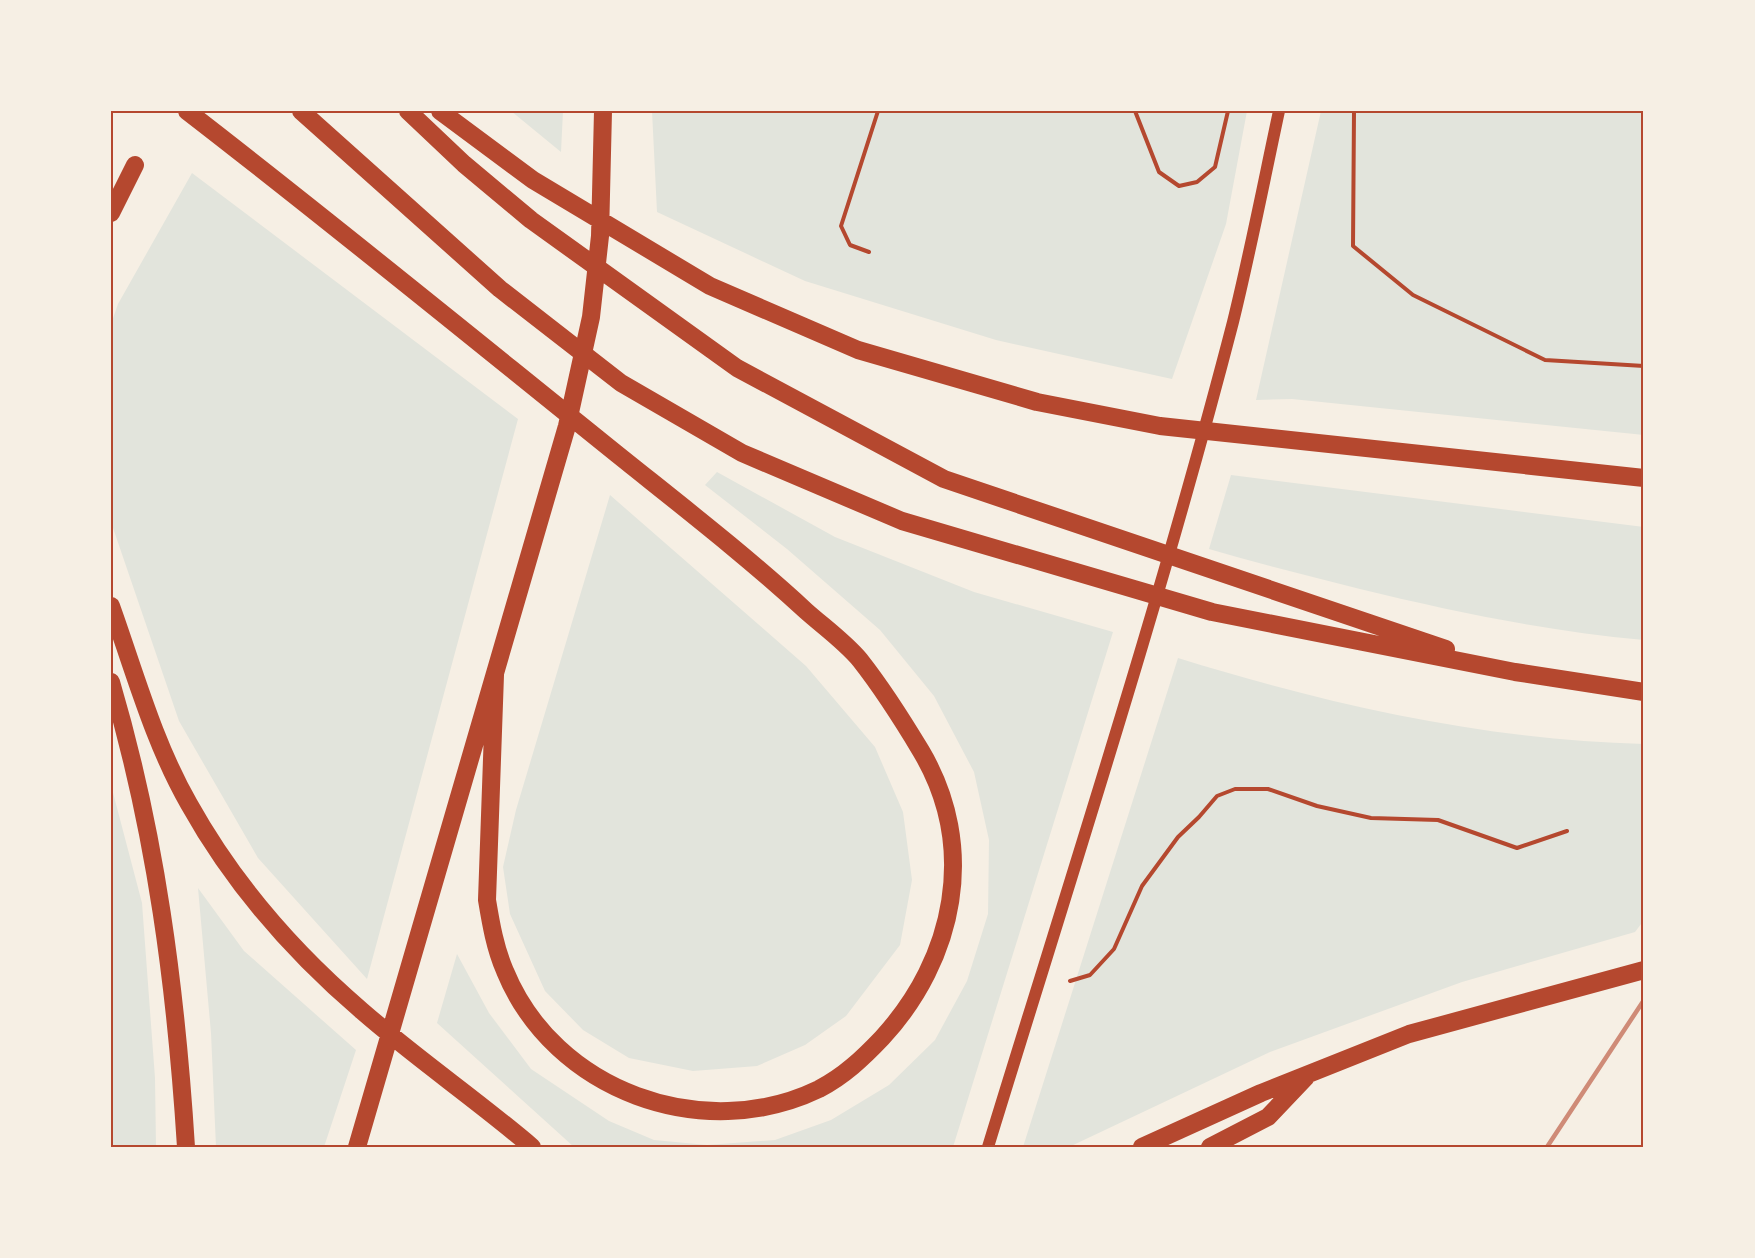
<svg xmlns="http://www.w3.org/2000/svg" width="1755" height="1258" font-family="'Fira Sans',sans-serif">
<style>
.green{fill:#e2e4dc}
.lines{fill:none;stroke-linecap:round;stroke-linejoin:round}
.path{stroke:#b5482f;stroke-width:4}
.secondary{stroke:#b5482f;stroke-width:12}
.motorway{stroke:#b5482f;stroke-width:18}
.rail{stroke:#cf8b77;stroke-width:4.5}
.neatline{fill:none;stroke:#b5482f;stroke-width:2}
</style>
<rect width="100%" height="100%" fill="#f6efe4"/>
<path class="green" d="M511 111H563L561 152Z
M652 111H1247L1226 224 1172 379 996 340 805 281 657 212Z
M1321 111H1644V435L1292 399 1256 400Z
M192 173 518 419 367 979 258 858 179 721 111 522V324L118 304Z
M717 472 835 537 974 592 1113 632 953 1147H574L437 1023 457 954 489 1013 531 1069 609 1121 654 1140 707 1145 775 1140 831 1120 889 1085 935 1040 967 981 988 914 989 840 974 772 934 696 880 630 787 549 705 485Z
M1231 475 1644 527V640C1546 631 1455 612 1360 589 1309 576 1259 564 1209 549Z
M610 495 806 666 875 747 903 812 912 880 900 945 846 1016 805 1045 757 1066 693 1071 629 1058 583 1030 545 991 510 914 503 867 516 810Z
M1178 658C1330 705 1485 740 1644 744V920L1635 932 1462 982 1270 1052 1069 1147H1023Z
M111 785 142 903 155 1078 156 1147H111Z
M198 888 244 951 356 1050 324 1147H216L211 1033Z"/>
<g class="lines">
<path class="path" d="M1135 111 1159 172 1179 186 1197 182 1215 167 1228 111
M1354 111 1353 246 1413 295 1545 360 1644 366
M869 252 850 245 841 226 878 111
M1070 981 1090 975 1114 949 1142 886 1178 837 1199 817 1217 796 1235 789H1268L1317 806 1371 818 1438 820 1517 848 1567 831"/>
<path class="secondary" d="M988 1147C1072 873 1161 600 1233 322 1250 253 1264 181 1279 111"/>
<path class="motorway" d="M187 111C327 219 464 331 602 442 670 497 741 551 806 611 824 627 845 642 860 660 882 688 903 721 921 751 978 847 955 959 882 1038 863 1058 844 1076 819 1089 703 1145 554 1091 505 971 495 948 491 924 487 900L495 675
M301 111 500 289 621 383 742 453 902 521 1212 612 1515 672 1644 692
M408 111 464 164 531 220 737 368 944 479 1446 649
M440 111 533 180 710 286 858 350 1037 402 1160 426 1644 478
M111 213 135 165
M111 606C135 673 154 743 189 804 233 883 293 952 362 1011 417 1059 477 1100 532 1147
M111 682C156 834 176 989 186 1147
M357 1147 567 426 591 317 600 236 603 111
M1142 1147 1261 1093 1409 1034 1644 970
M1210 1147 1268 1117 1306 1077"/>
<path class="rail" d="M1547 1147 1644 1000"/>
</g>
<rect width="1755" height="1258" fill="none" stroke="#f6efe4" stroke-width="225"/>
<rect x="112" y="112" width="1530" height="1034" class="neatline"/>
</svg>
